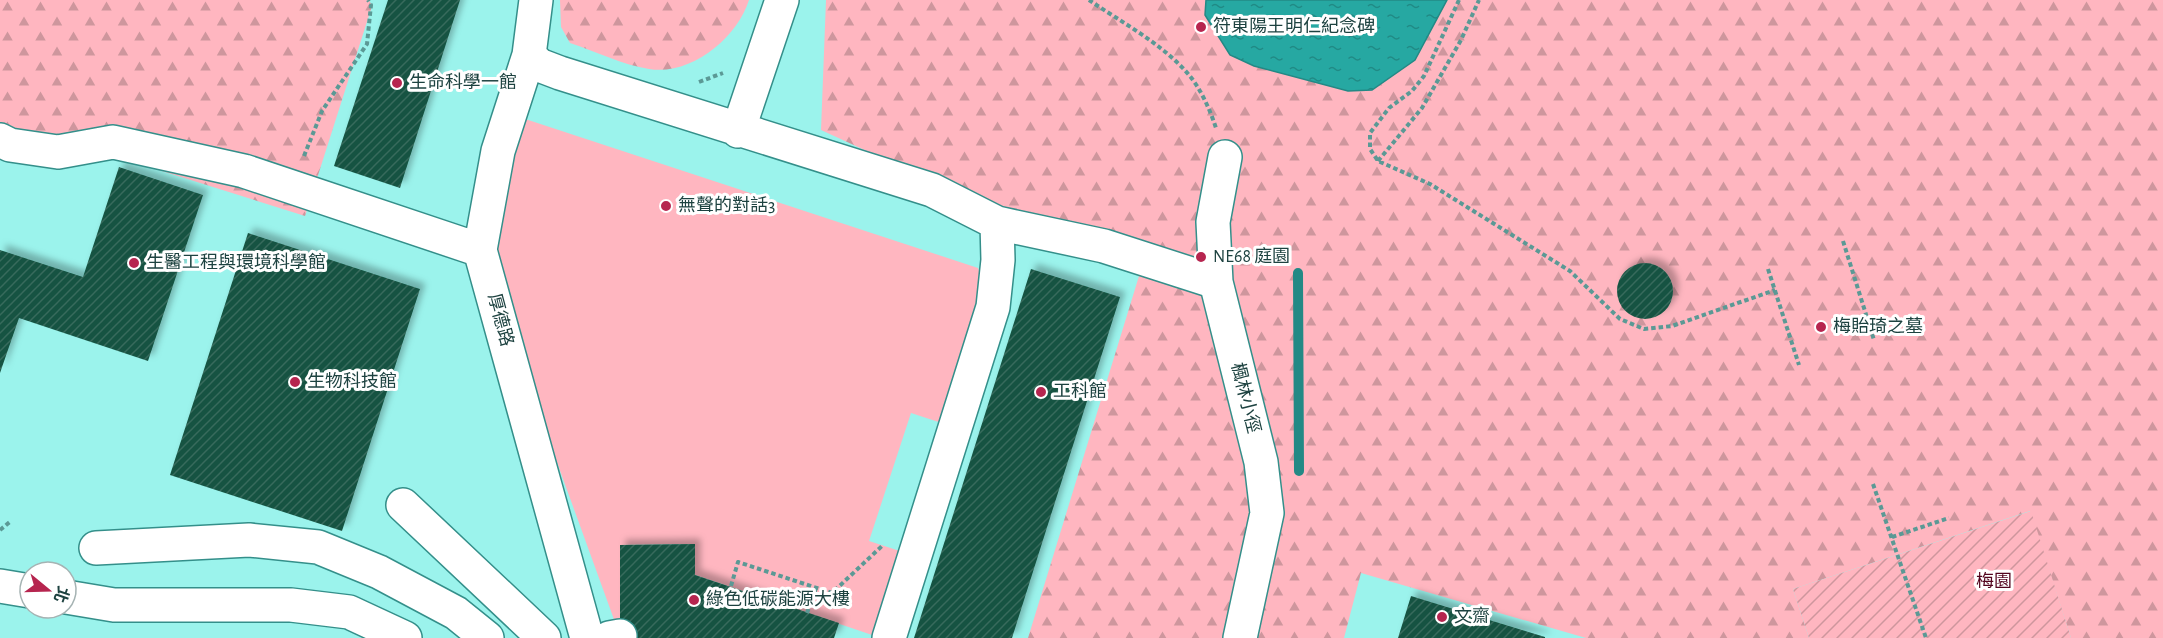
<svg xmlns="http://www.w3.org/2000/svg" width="2163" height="638" font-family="'Alegreya Sans','Noto Sans TC',sans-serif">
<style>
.grass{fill:#ffb6c0}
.forest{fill:url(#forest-firs)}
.garden{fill:url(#garden-furrows)}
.water{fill:url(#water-ripples);stroke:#238985;stroke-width:1.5}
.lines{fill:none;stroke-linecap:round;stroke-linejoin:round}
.stream{stroke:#238985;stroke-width:10}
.building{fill:url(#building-hatch);filter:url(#shadow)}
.minor-casing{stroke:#348f8a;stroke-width:36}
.path{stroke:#5b9995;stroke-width:4;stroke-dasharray:4.5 3;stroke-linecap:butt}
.minor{stroke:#fff;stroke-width:33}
.poi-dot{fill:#b6254f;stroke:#fff;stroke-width:2}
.labels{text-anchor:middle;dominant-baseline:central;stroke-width:6;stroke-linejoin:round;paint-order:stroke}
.poi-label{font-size:18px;fill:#1d4240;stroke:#fff;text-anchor:start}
.street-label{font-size:18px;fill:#1d4240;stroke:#fff}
.park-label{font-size:18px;fill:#53041e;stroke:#fff}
</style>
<defs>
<pattern id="forest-firs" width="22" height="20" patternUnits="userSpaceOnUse" patternTransform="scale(1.5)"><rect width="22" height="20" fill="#ffb6c0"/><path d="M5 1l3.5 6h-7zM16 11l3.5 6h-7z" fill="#ce969d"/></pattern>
<pattern id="garden-furrows" width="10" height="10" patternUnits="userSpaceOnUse" patternTransform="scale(1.5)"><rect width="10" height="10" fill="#ffb6c0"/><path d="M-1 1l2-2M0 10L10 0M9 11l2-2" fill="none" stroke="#ce969d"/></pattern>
<pattern id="water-ripples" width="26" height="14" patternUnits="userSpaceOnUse" patternTransform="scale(1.5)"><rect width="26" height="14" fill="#26a8a2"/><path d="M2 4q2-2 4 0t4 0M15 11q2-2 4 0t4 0" fill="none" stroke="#208a85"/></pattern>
<pattern id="building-hatch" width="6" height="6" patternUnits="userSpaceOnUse" patternTransform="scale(1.5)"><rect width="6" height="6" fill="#165342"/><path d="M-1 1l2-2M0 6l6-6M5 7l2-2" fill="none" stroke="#376a5c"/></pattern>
<filter id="shadow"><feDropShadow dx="5.5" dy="-5.5" stdDeviation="3" flood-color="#0004"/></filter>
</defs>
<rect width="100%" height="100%" fill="#9bf3ec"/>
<path class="grass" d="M510 114 978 268 993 307 957 428 911 413 869 541 915 556 881 638 695 575V544L620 545V636L480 250Z"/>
<path class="forest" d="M0 0H369L372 6 305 216 114 156 0 154Z
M560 0H749C737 38 691 76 649 69 623 65 595 51 570 43L561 27Z
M826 0H2163V638H2071L2030 511 1793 589 1809 638H1586L1361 573 1344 638H1028L1139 276 821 130Z"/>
<path class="garden" d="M2031 511 2071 638H1809L1793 589Z"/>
<path class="water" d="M1206 0H1447L1415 60 1372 90 1348 91 1254 66 1230 55 1205 15Z"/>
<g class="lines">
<path class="stream" d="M1298 273 1299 471"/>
</g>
<path class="building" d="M388 0H460L400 188 334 166Z
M119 167 203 195 148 361 19 318 0 373V250L83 277Z
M248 233 420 289 342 531 170 475Z
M1617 291a28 28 0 1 1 56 0a28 28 0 1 1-56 0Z
M1031 269 1120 297 1012 638H914Z
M695 544V575L839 623 834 638H620V545Z
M1411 596 1545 637V638H1398Z"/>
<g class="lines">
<defs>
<path id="minor" d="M536 0 529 55 498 151 480 250 587 638
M529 55 539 65 560 73 932 190 997 223 1104 246 1216 282
M738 131 782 0
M0 140 10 145 58 152 113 142 244 171 480 250
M1225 157 1213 222 1216 282 1261 462 1267 513 1240 638
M403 505 544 638
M96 548 249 540 318 547 379 572 456 613 487 638
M0 586 30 591
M66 597 114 605H291L349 612 405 638
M609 638 620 636
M889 638 993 307 998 260 997 223"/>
</defs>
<use href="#minor" class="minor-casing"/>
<path class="path" d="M1089 0C1121 22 1163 44 1189 75 1201 89 1210 110 1216 128
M1459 0 1424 76 1412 91 1389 108 1370 133V149L1378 161 1430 184 1570 271 1620 319 1644 329 1672 326 1775 290
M699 82 723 73
M304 156 322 111 367 44 371 5 368 0
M1378 161 1422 108 1461 40 1479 0
M1843 241 1874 340
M1768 269 1799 365
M1873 484 1926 638
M0 530 11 521
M1892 537 1949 518
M731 586 738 562 832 593 882 546
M807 613 816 588"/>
<use href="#minor" class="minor"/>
</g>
<g class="poi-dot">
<circle cx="1201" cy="27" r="6"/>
<circle cx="397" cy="83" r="6"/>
<circle cx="666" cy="206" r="6"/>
<circle cx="1201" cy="257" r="6"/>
<circle cx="134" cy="263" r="6"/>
<circle cx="1821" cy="327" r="6"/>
<circle cx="295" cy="382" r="6"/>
<circle cx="1041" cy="392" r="6"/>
<circle cx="694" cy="600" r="6"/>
<circle cx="1442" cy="617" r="6"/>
</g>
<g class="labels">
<g class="poi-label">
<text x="1213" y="27">符東陽王明仁紀念碑</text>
<text x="409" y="83">生命科學一館</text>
<text x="678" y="206">無聲的對話3</text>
<text x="1213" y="257">NE68 庭園</text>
<text x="146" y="263">生醫工程與環境科學館</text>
<text x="1833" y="327">梅貽琦之墓</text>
<text x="307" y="382">生物科技館</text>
<text x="1053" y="392">工科館</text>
<text x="706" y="600">綠色低碳能源大樓</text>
<text x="1454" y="617">文齋</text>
</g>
<g class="street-label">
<text transform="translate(500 320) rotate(75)">厚德路</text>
<text transform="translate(1245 398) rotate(76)">楓林小徑</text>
</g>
<g class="park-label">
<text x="1994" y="582">梅園</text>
</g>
</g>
<g transform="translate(48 590) rotate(109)"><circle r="28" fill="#ffffff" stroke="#a5b3b3" stroke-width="1.5"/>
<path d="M0-4.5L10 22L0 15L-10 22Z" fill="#b6254f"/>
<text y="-9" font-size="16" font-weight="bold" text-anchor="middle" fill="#1d4240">北</text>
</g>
</svg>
